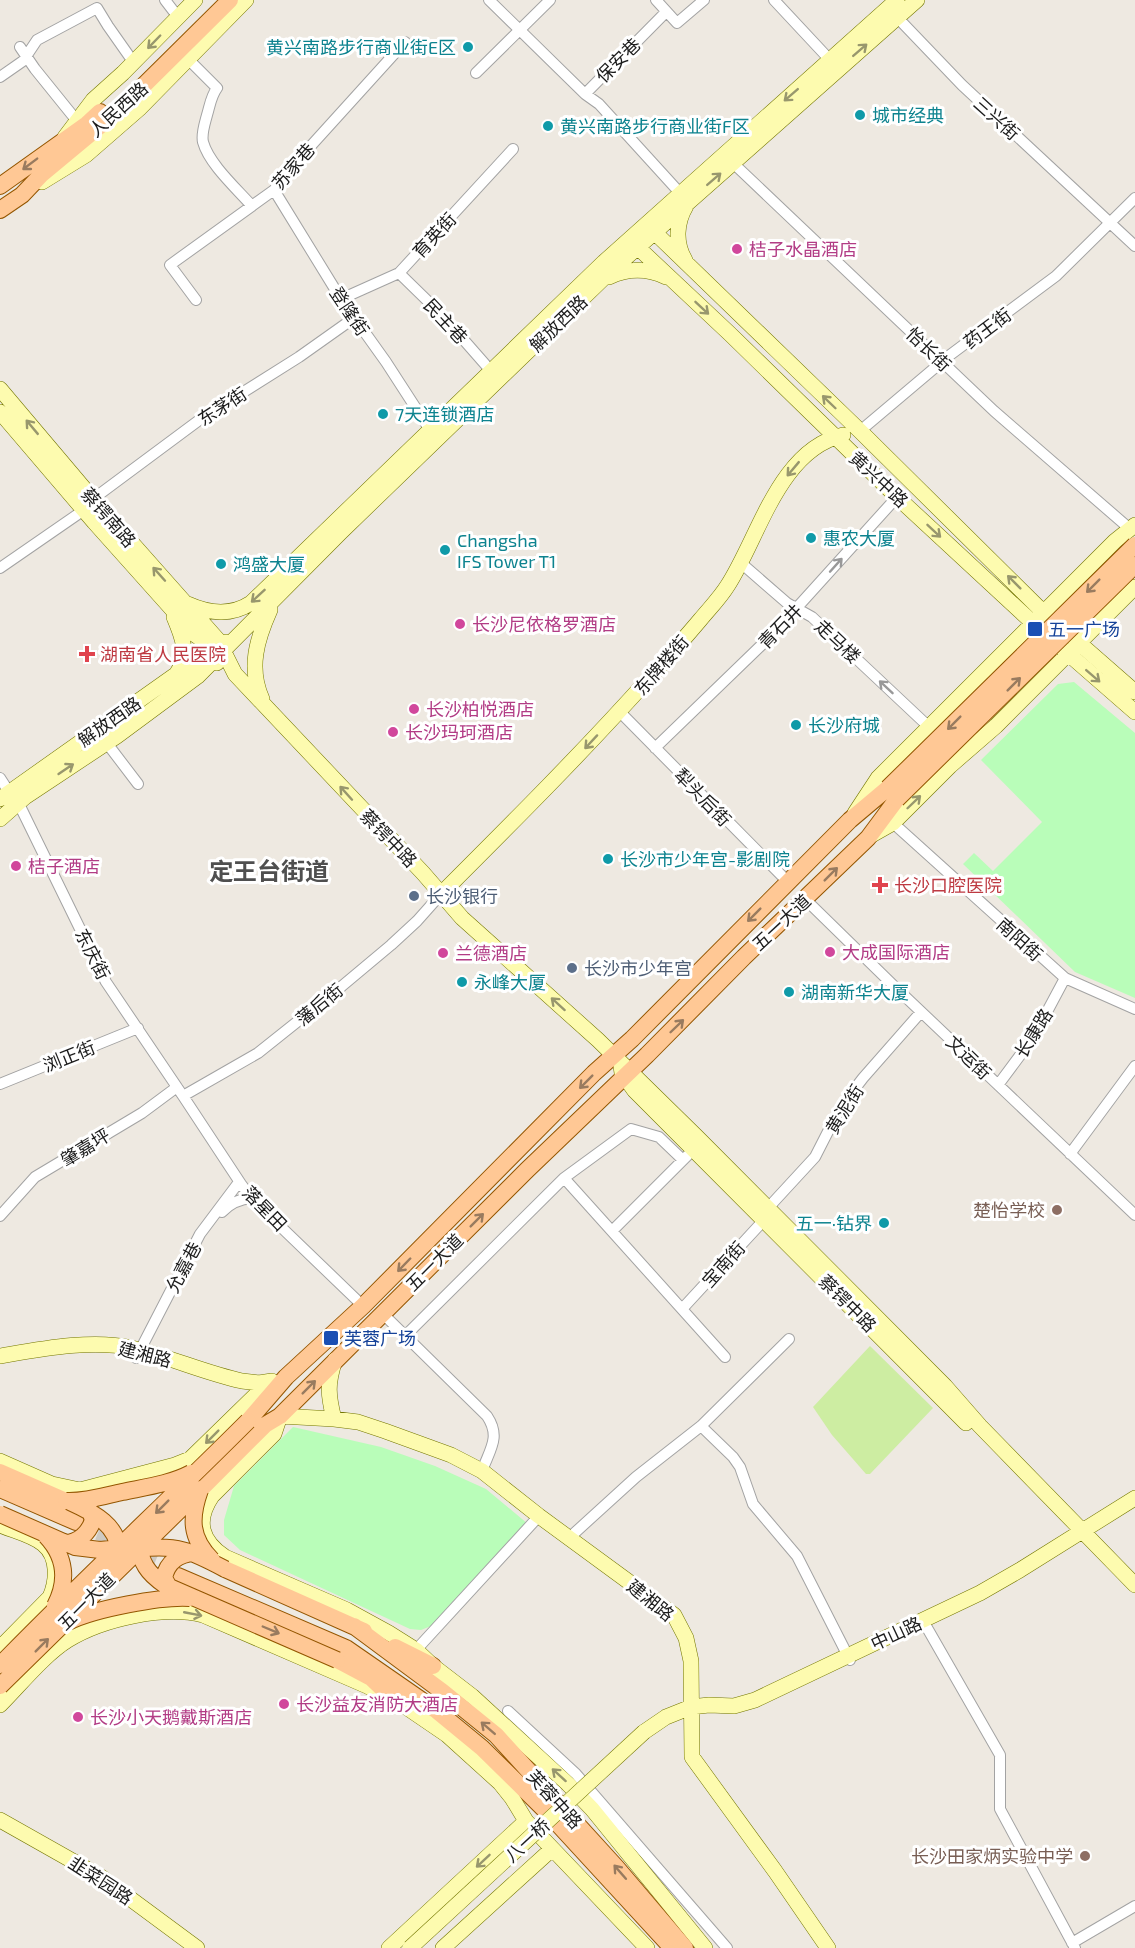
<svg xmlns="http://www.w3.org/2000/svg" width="1135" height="1948" font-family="'Exo 2','Noto Sans SC',sans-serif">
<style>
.grass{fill:#cdeda2}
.park{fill:#b9fdb9}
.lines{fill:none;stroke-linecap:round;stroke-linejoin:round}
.primary-tunnel{stroke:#cecac3;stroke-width:16;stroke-dasharray:16 8;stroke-linecap:butt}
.street-casing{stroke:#a3a3a3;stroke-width:12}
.secondary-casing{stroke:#737600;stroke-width:16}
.primary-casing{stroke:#945600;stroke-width:18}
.street{stroke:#fff;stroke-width:10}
.secondary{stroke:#fdfbaf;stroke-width:15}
.primary{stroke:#ffc895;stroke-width:16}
.secondary-bridge-casing{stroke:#737600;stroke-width:16;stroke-linecap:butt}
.primary-bridge-casing{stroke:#945600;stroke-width:18;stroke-linecap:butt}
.secondary-bridge{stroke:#fdfbaf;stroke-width:15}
.primary-bridge{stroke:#ffc895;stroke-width:16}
.oneway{stroke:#98976d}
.oneway2{stroke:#997b5f}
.oneway3{stroke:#999}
.culture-dot{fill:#0f9aa8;stroke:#fff;stroke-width:2}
.hotel-dot{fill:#d1479c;stroke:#fff;stroke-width:2}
.transit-dot{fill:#1a4fb4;stroke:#fff;stroke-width:2}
.health-dot{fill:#e0444e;stroke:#fff;stroke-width:2}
.service-dot{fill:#5c6f8a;stroke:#fff;stroke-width:2}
.education-dot{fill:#8d6e63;stroke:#fff;stroke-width:2}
.labels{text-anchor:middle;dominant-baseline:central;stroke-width:6;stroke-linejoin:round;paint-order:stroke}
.culture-label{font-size:18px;fill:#0d838f;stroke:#fff;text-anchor:start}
.street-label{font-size:18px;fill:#1c1c1c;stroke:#fff}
.hotel-label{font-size:18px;fill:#b23c85;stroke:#fff;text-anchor:start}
.transit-label{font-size:18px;fill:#164399;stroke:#fff;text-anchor:start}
.health-label{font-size:18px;fill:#be3a42;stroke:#fff;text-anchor:start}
.service-label{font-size:18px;fill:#4e5e75;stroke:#fff;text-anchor:start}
.education-label{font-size:18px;fill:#785e54;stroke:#fff;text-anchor:end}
.district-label{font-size:24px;font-weight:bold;fill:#4f4f4f;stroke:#fff}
</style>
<rect width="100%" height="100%" fill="#eee9e1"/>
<path class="grass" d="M870 1346 933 1408 870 1474H866L832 1435 813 1407Z"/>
<path class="park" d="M1074 682 1135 733V998L1075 972 963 864 974 853 993 871 1042 822 981 760 1058 684Z
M293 1427 381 1447 435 1466 486 1489 528 1524 431 1626 421 1630 410 1629 240 1550 224 1535V1520L234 1486Z"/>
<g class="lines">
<path class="primary-tunnel" d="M76 1523 186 1568"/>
<defs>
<path id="street" d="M165 0 178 17
M489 0 585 94 666 12
M656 0 677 23 704 0
M774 0 830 60
M893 13 962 85 1135 246
M20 47 35 69 77 121
M188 59 217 88C211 96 210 105 207 115 205 123 201 134 203 142 209 164 237 189 252 206
M476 73 550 0
M0 77 23 61 37 40 97 8 108 26 134 63
M585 94 599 104 680 193
M733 163 994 411 1130 529
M274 190 341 299 386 362 430 430
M399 273 441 314 491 371
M341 299 399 273 513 149
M196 300 170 265 274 190 289 170 405 42
M860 431 950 355 1056 276 1135 198
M93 499 202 418 299 357 354 318
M741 563 787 603 812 617 929 727
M0 568 84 510
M619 711 788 882
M106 742 138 784
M655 748 774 633 897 497
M0 778 9 792
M18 802 106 982 183 1096 241 1184 253 1200 363 1306
M893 823 1065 978 1135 1009
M805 899 894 986 1135 1215
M0 1084 138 1028
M998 1085 1033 1038 1065 978
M183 1096 258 1053 342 986 391 945 417 921 441 894
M1070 1154 1135 1066
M564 1178 725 1357
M768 1208 815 1157 840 1108 863 1078 921 1012
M222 1212C230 1203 240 1199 252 1198
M0 1216 35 1177 142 1113 177 1087
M612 1231 688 1155
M682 1309 764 1220
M382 1313 487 1416C501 1437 490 1449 482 1471
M405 1336 564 1178 631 1129 659 1137 683 1160
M136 1358 200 1234 239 1182
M701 1426 733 1457 740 1467 753 1504 797 1556 850 1660
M569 1538 636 1477 701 1426 789 1339
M926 1626 1000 1755V1809L1075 1948
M416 1650 539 1516
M508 1711 576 1774 727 1948
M1072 1943 1135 1906"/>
<path id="secondary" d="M65 137 93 100 123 73 195 0
M42 182 86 155 140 108 246 0
M647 225 860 431 1038 607 1135 692
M631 241 730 334 897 497 1033 623 1135 712
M685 260C675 243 676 223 686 206
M609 277C628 268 647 268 666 277
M0 389 93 499 218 640 235 674 423 873 462 918 598 1040 697 1137 945 1386 980 1426 1135 1585
M0 412 94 522 195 635C205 643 214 645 226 642
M188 604C208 613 231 616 251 603L604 262 897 0
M174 617C182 636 190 654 177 673
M262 699C248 668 257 639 270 610
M0 799 192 663 204 660 217 663
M855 813 878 778 1115 541 1135 525
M0 819 25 797 117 736 198 676 341 532 612 270 917 0
M870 836 893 823 950 766 996 726 1135 587
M441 894C513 822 584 751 652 675 668 657 684 639 700 620 709 609 720 598 728 585 759 537 779 450 843 435
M621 1066 622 1073 634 1090 966 1423
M0 1356C41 1349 91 1339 132 1348 170 1357 205 1373 242 1381L259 1383 272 1381
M335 1360C327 1384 328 1395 334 1419L280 1416 274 1434 212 1496C195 1521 201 1541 225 1557L347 1610 389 1633 416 1650 433 1666 472 1696 568 1784 592 1809 705 1948
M334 1419 358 1422 385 1431 451 1455 482 1471 539 1516 674 1615 686 1638 691 1661 692 1757 775 1871 828 1948
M0 1461 52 1484 80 1490 175 1465 190 1459 269 1382
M0 1525C14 1531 32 1535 43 1544 59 1557 57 1581 50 1597L0 1648
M0 1705C20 1685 44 1655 68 1640 102 1619 164 1605 203 1615L367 1686 403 1705 447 1735 500 1783 512 1798 526 1821 647 1948
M644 1732 666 1717 691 1707 709 1705 734 1706 755 1700 980 1593 1020 1570 1135 1498
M0 1820 101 1877 197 1948
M389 1948 526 1821
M443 1948 552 1849"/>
<path id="primary" d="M0 186 87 124 100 112
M0 210 22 195 42 174 119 110 230 0
M248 1421 286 1377 363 1306 594 1073 632 1039 850 820 888 788
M0 1472 66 1501
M0 1489 76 1522
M201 1489 265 1425 280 1416 527 1170 647 1055 744 957 868 838 897 799
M225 1569 364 1631
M178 1576 346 1648 437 1711 482 1748 545 1810 672 1948
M354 1626 443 1692 496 1735 617 1868 685 1948
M395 1647 433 1666
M337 1660 369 1677 385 1682
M370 1677 393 1699"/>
</defs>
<use href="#street" class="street-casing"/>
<use href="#secondary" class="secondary-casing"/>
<use href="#primary" class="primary-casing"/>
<use href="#street" class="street"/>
<use href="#secondary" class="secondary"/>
<use href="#primary" class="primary"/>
<defs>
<path id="secondary-bridge" d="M410 1948 644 1732"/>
<path id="primary-bridge" d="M888 788 1135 545
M897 799 1135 565
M200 1490C190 1518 190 1538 212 1560
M66 1501C85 1502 104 1496 122 1492 146 1487 170 1484 191 1473
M70 1502C92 1512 122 1526 118 1556
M0 1514 75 1547 100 1550 121 1548
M46 1536C66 1557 68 1581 55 1606
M138 1542C141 1563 147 1573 165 1585L337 1660
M65 1543C78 1543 89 1533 93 1520L90 1511
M138 1549C177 1544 191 1551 225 1569
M169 1587 164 1578C167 1562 179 1554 194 1553
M68 1622C93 1609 162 1596 190 1598
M0 1665C81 1582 166 1503 248 1421
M0 1686 201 1489"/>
</defs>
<use href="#secondary-bridge" class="secondary-bridge-casing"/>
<use href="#primary-bridge" class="primary-bridge-casing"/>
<use href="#secondary-bridge" class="secondary-bridge"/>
<use href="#primary-bridge" class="primary-bridge"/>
</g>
<defs><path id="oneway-shaft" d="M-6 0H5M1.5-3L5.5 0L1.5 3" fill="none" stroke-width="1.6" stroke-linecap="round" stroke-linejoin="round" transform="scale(1.5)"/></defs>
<g class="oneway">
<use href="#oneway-shaft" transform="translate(154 42) rotate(134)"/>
<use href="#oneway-shaft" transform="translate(860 50) rotate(-41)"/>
<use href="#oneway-shaft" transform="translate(791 95) rotate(139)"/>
<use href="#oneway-shaft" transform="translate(714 179) rotate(-41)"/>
<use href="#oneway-shaft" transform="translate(702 308) rotate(43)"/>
<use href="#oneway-shaft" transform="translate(829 402) rotate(-136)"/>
<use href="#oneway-shaft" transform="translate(32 427) rotate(-130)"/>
<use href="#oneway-shaft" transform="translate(793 469) rotate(130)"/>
<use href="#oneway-shaft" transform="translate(934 531) rotate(43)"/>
<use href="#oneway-shaft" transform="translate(159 574) rotate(-132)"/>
<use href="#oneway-shaft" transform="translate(1014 582) rotate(-135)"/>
<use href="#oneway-shaft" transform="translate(258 596) rotate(137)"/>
<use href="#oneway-shaft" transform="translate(1093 676) rotate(41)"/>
<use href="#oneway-shaft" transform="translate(591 742) rotate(133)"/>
<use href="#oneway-shaft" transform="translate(66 769) rotate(-34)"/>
<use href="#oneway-shaft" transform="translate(346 793) rotate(-132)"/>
<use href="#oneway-shaft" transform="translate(914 802) rotate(-44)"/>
<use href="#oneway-shaft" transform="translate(558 1004) rotate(-138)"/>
<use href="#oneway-shaft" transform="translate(212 1437) rotate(135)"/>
<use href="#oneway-shaft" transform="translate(193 1614) rotate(11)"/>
<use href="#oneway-shaft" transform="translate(559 1775) rotate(-138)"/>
<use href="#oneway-shaft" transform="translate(483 1861) rotate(137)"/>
</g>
<g class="oneway2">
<use href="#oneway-shaft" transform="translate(30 164) rotate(143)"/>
<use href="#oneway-shaft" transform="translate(1093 586) rotate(135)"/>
<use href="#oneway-shaft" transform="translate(1014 684) rotate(-45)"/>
<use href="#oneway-shaft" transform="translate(954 723) rotate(135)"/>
<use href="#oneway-shaft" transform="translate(831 874) rotate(-45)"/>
<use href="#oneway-shaft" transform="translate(754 915) rotate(135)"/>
<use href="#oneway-shaft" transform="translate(677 1026) rotate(-44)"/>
<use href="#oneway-shaft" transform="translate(586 1082) rotate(135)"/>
<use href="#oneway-shaft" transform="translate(477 1220) rotate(-45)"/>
<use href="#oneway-shaft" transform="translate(404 1265) rotate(134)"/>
<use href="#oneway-shaft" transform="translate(309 1387) rotate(-45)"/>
<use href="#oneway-shaft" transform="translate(162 1507) rotate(135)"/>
<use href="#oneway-shaft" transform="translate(271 1630) rotate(23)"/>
<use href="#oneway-shaft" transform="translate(42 1645) rotate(-45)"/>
<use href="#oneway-shaft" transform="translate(488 1728) rotate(-139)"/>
<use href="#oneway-shaft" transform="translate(620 1872) rotate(-131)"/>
</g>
<g class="oneway3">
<use href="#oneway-shaft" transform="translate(836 565) rotate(-48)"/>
<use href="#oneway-shaft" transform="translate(886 687) rotate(-137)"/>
</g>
<g class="culture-dot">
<circle cx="468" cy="47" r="6"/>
<circle cx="860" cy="115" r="6"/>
<circle cx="548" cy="126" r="6"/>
<circle cx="383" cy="414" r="6"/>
<circle cx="811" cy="538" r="6"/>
<circle cx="445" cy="550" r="6"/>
<circle cx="221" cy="564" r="6"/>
<circle cx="796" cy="725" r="6"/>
<circle cx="608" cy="859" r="6"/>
<circle cx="462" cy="982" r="6"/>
<circle cx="789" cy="992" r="6"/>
<circle cx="884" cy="1223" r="6"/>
</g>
<g class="hotel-dot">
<circle cx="737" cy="249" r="6"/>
<circle cx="460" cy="624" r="6"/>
<circle cx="414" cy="709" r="6"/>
<circle cx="393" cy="732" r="6"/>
<circle cx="16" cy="866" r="6"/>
<circle cx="830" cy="952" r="6"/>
<circle cx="443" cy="953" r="6"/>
<circle cx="284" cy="1704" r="6"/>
<circle cx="78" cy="1717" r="6"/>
</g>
<g class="transit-dot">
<rect x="1027" y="621" width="16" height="16" rx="3"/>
<rect x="323" y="1330" width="16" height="16" rx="3"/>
</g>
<g class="health-dot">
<path d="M84 645h6v6h6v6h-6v6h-6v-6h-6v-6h6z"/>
<path d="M877 876h6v6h6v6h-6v6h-6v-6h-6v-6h6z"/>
</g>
<g class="service-dot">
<circle cx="414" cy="896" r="6"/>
<circle cx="572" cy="968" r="6"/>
</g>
<g class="education-dot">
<circle cx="1057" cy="1210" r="6"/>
<circle cx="1085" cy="1856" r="6"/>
</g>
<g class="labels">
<g class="culture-label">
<text x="456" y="47" text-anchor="end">黄兴南路步行商业街E区</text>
<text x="872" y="115">城市经典</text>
<text x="560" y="126">黄兴南路步行商业街F区</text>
<text x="395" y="414">7天连锁酒店</text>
<text x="823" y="538">惠农大厦</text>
<text x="457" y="540">Changsha<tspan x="457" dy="21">IFS Tower T1</tspan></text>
<text x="233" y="564">鸿盛大厦</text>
<text x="808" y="725">长沙府城</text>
<text x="620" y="859">长沙市少年宫-影剧院</text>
<text x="474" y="982">永峰大厦</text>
<text x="801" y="992">湖南新华大厦</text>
<text x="872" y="1223" text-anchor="end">五一·钻界</text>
</g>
<g class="street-label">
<text transform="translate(618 60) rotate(-45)">保安巷</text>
<text transform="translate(118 109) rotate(-42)">人民西路</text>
<text transform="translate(997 118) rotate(42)">三兴街</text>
<text transform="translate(293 166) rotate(-49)">苏家巷</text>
<text transform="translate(434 235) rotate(-47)">育英街</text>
<text transform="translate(350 311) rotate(56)">登隆街</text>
<text transform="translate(446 321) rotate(47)">民主巷</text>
<text transform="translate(558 323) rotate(-44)">解放西路</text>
<text transform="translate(987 328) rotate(-37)">药王街</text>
<text transform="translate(929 349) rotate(44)">怡长街</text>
<text transform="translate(222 406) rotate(-33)">东茅街</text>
<text transform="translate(879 479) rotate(43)">黄兴中路</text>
<text transform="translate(109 517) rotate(49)">蔡锷南路</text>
<text transform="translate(780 626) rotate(-46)">青石井</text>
<text transform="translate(838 641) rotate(43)">走马楼</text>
<text transform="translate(661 665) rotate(-49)">东牌楼街</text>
<text transform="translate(109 721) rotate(-35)">解放西路</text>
<text transform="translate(703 797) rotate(46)">犁头后街</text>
<text transform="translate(389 838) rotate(46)">蔡锷中路</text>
<text transform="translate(781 922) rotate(-43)">五一大道</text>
<text transform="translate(1020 939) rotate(42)">南阳街</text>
<text transform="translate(93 954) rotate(63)">东庆街</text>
<text transform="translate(319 1004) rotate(-39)">藩后街</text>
<text transform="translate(1033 1033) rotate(-58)">长康路</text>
<text transform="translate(69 1056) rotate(-22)">浏正街</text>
<text transform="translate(969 1057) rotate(44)">文运街</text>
<text transform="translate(844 1109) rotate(-58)">黄泥街</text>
<text transform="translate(85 1147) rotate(-31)">肇嘉坪</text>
<text transform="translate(265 1208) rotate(46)">落星田</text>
<text transform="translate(434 1262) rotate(-45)">五一大道</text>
<text transform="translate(723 1264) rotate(-48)">宝南街</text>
<text transform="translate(183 1267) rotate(-62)">允嘉巷</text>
<text transform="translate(848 1303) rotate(45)">蔡锷中路</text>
<text transform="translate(145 1354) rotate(14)">建湘路</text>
<text transform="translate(651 1600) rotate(39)">建湘路</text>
<text transform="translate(86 1601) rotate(-45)">五一大道</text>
<text transform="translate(896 1633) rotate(-25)">中山路</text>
<text transform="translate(555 1799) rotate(48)">芙蓉中路</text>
<text transform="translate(527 1840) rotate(-43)">八一桥</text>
<text transform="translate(101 1880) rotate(33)">韭菜园路</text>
</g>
<g class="hotel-label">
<text x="749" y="249">桔子水晶酒店</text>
<text x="472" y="624">长沙尼依格罗酒店</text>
<text x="426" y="709">长沙柏悦酒店</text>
<text x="405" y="732">长沙玛珂酒店</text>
<text x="28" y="866">桔子酒店</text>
<text x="842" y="952">大成国际酒店</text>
<text x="455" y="953">兰德酒店</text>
<text x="296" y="1704">长沙益友消防大酒店</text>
<text x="90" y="1717">长沙小天鹅戴斯酒店</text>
</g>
<g class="transit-label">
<text x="1048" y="629">五一广场</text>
<text x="344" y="1338">芙蓉广场</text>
</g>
<g class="health-label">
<text x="100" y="654">湖南省人民医院</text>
<text x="894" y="885">长沙口腔医院</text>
</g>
<g class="service-label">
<text x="426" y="896">长沙银行</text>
<text x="584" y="968">长沙市少年宫</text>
</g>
<g class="education-label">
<text x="1045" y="1210">楚怡学校</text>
<text x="1073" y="1856">长沙田家炳实验中学</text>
</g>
<g class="district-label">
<text x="269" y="870">定王台街道</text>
</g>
</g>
</svg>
